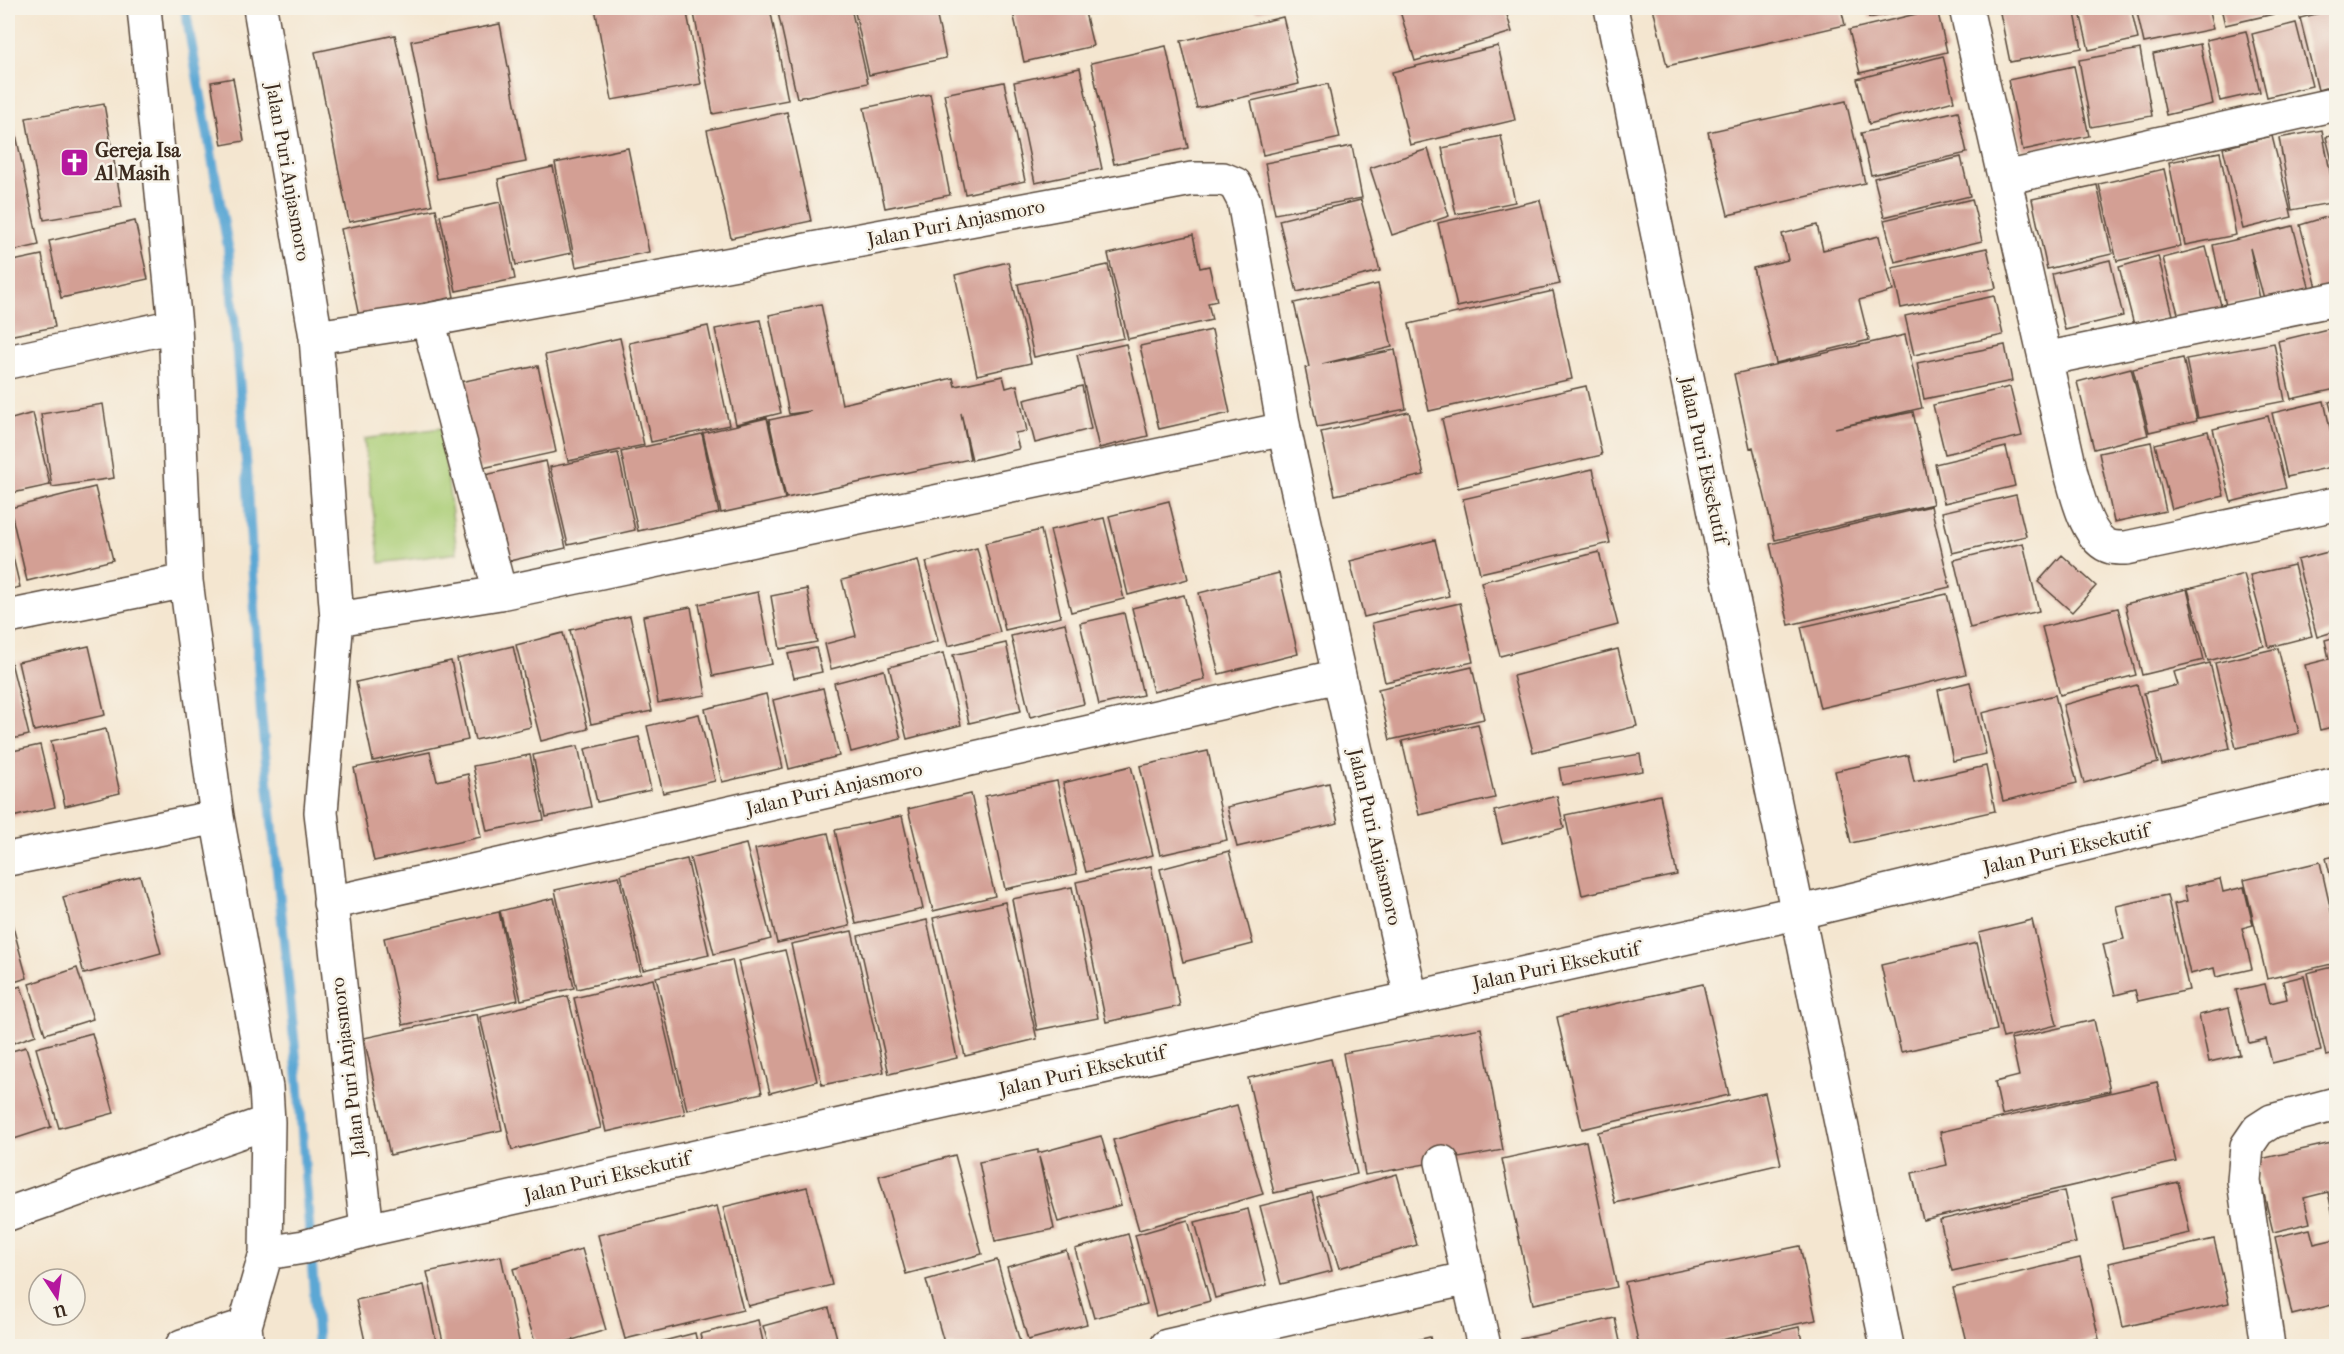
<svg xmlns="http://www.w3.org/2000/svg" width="2344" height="1354" font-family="'IM FELL French Canon',serif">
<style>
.green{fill:#abce77;stroke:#737c4a;stroke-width:1.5}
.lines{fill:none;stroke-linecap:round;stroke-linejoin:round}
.stream{stroke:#5ca7d4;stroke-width:10}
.building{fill:#d39f94}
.minor-casing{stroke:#574639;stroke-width:36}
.minor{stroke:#fff;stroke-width:33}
.labels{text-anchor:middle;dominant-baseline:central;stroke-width:5;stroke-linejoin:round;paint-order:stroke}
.poi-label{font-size:20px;font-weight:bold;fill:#3b2a1e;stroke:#f7f3e8;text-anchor:start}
.street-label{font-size:20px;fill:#3b2a1e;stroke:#f7f3e8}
</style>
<rect width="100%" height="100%" fill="#f7f3e8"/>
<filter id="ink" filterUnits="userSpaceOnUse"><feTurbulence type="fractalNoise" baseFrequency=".0167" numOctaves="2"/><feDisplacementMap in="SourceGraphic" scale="12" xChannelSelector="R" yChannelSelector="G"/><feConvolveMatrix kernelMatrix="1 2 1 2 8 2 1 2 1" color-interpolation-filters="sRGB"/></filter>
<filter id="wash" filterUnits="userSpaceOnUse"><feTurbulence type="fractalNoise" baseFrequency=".008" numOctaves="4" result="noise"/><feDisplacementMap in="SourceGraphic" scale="24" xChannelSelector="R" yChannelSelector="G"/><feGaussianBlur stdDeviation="1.35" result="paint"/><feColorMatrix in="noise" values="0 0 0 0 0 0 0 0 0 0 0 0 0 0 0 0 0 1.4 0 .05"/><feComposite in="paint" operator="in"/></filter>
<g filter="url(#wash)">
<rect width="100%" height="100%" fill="#f4e6d0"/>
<path class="green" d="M441 428 457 553 380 563 364 439Z"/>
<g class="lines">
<path class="stream" d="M185 8 228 247 247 472 261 713 298 1078 318 1346"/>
</g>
<g id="blocks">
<path class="building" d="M595 8H686L701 84 612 100Z
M693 8H770L788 100 713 114Z
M777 8H851L868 83 797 98Z
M854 8H935L946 58 869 75Z
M1012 8H1084L1093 46 1024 62Z
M1255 8H1273L1256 12Z
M1399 8H1505L1512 32 1415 61Z
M1653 8H1841L1845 25 1667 66Z
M1867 8H1918V9L1869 18Z
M1999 8H2074L2082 48 2010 62Z
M2079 8H2131L2138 39 2089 50Z
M2136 8H2208L2213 29 2144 43Z
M2221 8H2300L2225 25Z
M1937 9 1947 52 1860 73 1849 30Z
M2336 9V85L2318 90 2300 18Z
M1283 17 1299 84 1197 108 1181 41Z
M2296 23 2312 86 2267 97 2252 34Z
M500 24 526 162 437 179 411 41Z
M2246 31 2260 92 2220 101 2206 40Z
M395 35 432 205 349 222 315 52Z
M2200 44 2213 104 2166 115 2153 54Z
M1166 46 1188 148 1114 164 1091 63Z
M1498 46 1515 120 1410 145 1392 72Z
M2140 49 2152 116 2091 127 2079 60Z
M1943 56 1954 101 1869 124 1857 79Z
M2074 66 2089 136 2023 150 2008 80Z
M1080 68 1102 169 1035 183 1014 82Z
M233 78 244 141 222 145 211 82Z
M1004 82 1025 181 965 194 944 94Z
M1328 84 1340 138 1263 155 1251 101Z
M930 94 950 195 885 208 864 108Z
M1846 101 1865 183 1728 215 1708 132Z
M104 104 122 207 44 220 26 118Z
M1958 111 1967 153 1871 175 1861 133Z
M787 112 811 221 731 238 707 130Z
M13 120 39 245 8 252V121Z
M2322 130 2336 202 2292 210 2279 138Z
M2336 135V177L2326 137Z
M1501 136 1515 202 1456 214 1442 148Z
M2272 136 2292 217 2243 229 2223 148Z
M1352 146 1362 198 1275 214 1265 163Z
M628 148 649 252 576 267 555 163Z
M1428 149 1449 216 1392 235 1370 168Z
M2220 152 2236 235 2185 245 2169 162Z
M1961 157 1970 196 1884 217 1874 178Z
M553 167 571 253 516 265 498 179Z
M2164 169 2181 246 2117 261 2099 184Z
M2097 185 2112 254 2047 269 2032 199Z
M1972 199 1982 241 1895 262 1884 220Z
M1361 200 1380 271 1297 292 1279 220Z
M1540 200 1560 284 1457 307 1438 223Z
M500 202 515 279 456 291 440 215Z
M436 209 454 297 359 317 341 229Z
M2336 214V285L2318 291 2300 225Z
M135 221 148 279 61 298 49 241Z
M1817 225 1823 250 1879 236 1893 291 1859 300 1869 340 1776 363 1753 268 1788 260 1782 234Z
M2293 226 2310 290 2265 302 2250 248 2260 299 2226 306 2213 245Z
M1193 235 1200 268 1209 266 1217 301 1208 303 1212 320 1128 339 1108 254Z
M2206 247 2222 309 2180 321 2163 258Z
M1987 248 1996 288 1901 308 1892 268Z
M42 255 55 327 8 336V262Z
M2158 256 2173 315 2134 325 2119 267Z
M2110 260 2123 316 2065 330 2052 274Z
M1008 262 1031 363 977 375 955 275Z
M1108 265 1124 338 1034 357 1018 284Z
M1378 284 1392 347 1322 364 1395 350 1406 409 1317 427 1305 368 1309 367 1294 303Z
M1553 291 1572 379 1429 411 1409 324Z
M1994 296 2003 335 1914 355 1905 316Z
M821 304 842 404 953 378 955 386 1003 376 1006 388 1017 385 1027 431 1015 433 1019 449 972 460 961 413 970 459 786 498 769 420 811 411 789 414 769 315Z
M760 320 781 413 736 424 715 329Z
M708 326 729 425 651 442 629 343Z
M2336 327V389L2291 399 2278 341Z
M1212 330 1230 413 1159 429 1140 346Z
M1905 335 1922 408 1835 428 1913 412 1933 504 1775 540 1753 447 1750 448 1734 374Z
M620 338 644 445 568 461 545 355Z
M2274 343 2285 401 2198 418 2186 359Z
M1126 344 1148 436 1099 448 1077 355Z
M2005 345 2012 381 1924 399 1917 363Z
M2183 358 2197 421 2149 432 2133 369Z
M538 366 556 452 478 469 460 382Z
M2131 368 2148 435 2094 449 2077 382Z
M1082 386 1091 429 1035 443 1024 400Z
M1586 386 1602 455 1458 488 1442 419Z
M2010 387 2022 436 1945 454 1933 405Z
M2336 400V428L2329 402Z
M2324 401 2336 455V466L2287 477 2272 413Z
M103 404 114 478 52 487 41 414Z
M1409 412 1424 475 1335 495 1321 432Z
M33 413 50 485 8 494V420Z
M2268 416 2286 488 2231 502 2213 429Z
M767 418 785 499 721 513 703 433Z
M2208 431 2224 496 2172 509 2155 444Z
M702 434 719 513 638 531 621 452Z
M2151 442 2166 511 2114 522 2099 453Z
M2006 447 2015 486 1944 503 1935 464Z
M618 453 635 530 568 545 550 467Z
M546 461 566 548 505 562 485 475Z
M1593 469 1610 543 1480 573 1463 499Z
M95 487 113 560 27 581 10 508Z
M2016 495 2026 536 1952 553 1942 512Z
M1169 501 1188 579 1128 595 1109 516Z
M1931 506 1950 587 1789 625 1770 544Z
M1104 518 1124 599 1071 612 1050 530Z
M1041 530 1061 617 1005 630 985 543Z
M8 536 20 587 8 590Z
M1435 540 1449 596 1364 617 1350 561Z
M2023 543 2039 611 1970 628 1954 560Z
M977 548 1000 632 948 646 926 562Z
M1599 552 1618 625 1500 656 1481 582Z
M2328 552 2336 581V631L2317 637 2297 560Z
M2062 555 2096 586 2072 612 2038 582Z
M918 560 938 641 831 669 825 644 856 636 842 580Z
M2294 565 2312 636 2269 647 2250 575Z
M1279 573 1298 654 1219 674 1199 593Z
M2244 574 2264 646 2208 661 2188 589Z
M807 589 817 642 780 649 771 596Z
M2187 589 2204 660 2142 675 2125 604Z
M758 592 772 664 713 676 699 604Z
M1947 594 1966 674 1820 708 1801 627Z
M1184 595 1205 679 1153 692 1132 608Z
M1460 603 1473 662 1385 682 1372 623Z
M691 607 706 695 658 703 643 616Z
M2118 608 2136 675 2060 695 2042 627Z
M1124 613 1143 695 1099 705 1080 623Z
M630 616 652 711 591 724 570 630Z
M1065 623 1084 704 1030 717 1011 636Z
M563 633 588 729 541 741 516 645Z
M2336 637V726L2320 730 2305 665 2329 659 2325 640Z
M1006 643 1021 711 969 723 953 655Z
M89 646 105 715 34 731 18 662Z
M513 646 531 727 475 740 457 659Z
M816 648 822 672 794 678 788 654Z
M2278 648 2299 733 2236 748 2215 663Z
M1618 649 1637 726 1533 752 1513 676Z
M8 650 29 735 8 740Z
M943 653 961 725 907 739 889 667Z
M451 661 468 740 373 761 356 682Z
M2210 663 2230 748 2162 765 2144 693 2178 685 2174 672Z
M1472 667 1484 719 1390 740 1378 689Z
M884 670 901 739 851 752 834 683Z
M1970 682 1986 754 1953 761 1938 690Z
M2137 685 2158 763 2084 783 2063 705Z
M823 688 839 756 789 769 773 700Z
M766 694 783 768 722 782 705 709Z
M2055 695 2077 783 2003 801 1982 713Z
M699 714 715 781 663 793 647 726Z
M1478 724 1495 798 1419 815 1402 741Z
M106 729 120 793 65 806 51 741Z
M639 737 651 790 597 802 585 749Z
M40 745 55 807 8 818V752Z
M578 746 591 807 546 817 533 755Z
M1208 751 1227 840 1160 855 1140 766Z
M430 752 437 781 468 774 481 837 374 861 354 768Z
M1640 754 1643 771 1562 785 1559 768Z
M530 755 544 820 487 831 473 766Z
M1908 755 1914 782 1986 766 1995 811 1851 843 1835 771Z
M1131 766 1153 855 1086 872 1063 783Z
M1057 781 1077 874 1005 889 985 796Z
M1329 783 1338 823 1237 847 1227 807Z
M971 794 995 896 933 911 908 809Z
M1660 795 1677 875 1582 895 1565 815Z
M1557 796 1564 828 1502 843 1494 811Z
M902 816 923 909 856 924 835 830Z
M828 833 850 926 777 943 755 849Z
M746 844 771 939 714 954 690 858Z
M1229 851 1253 944 1183 962 1160 869Z
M2336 856V899L2326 858Z
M687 859 709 955 643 970 621 874Z
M2320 862 2336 933V963L2267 979 2244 880Z
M1151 866 1180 1006 1106 1022 1076 882Z
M140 876 161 953 84 974 63 897Z
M619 876 641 974 577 989 555 890Z
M2220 879 2223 892 2244 887 2253 925 2242 928 2252 969 2216 977 2214 968 2190 974 2174 904 2187 901 2184 887Z
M1072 887 1098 1018 1037 1030 1012 899Z
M2167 895 2189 990 2138 1001 2135 990 2115 995 2103 944 2124 939 2116 906Z
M554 898 574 988 521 1000 500 911Z
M1005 902 1037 1039 965 1056 933 918Z
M8 909 27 978 8 984Z
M499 912 518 1000 403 1025 384 938Z
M927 920 957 1058 889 1074 858 936Z
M2032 920 2057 1025 2003 1038 1979 933Z
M852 931 884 1072 822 1085 791 944Z
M1977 943 1997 1030 1901 1052 1881 965Z
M785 950 817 1081 770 1093 738 961Z
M732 960 762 1093 687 1110 656 977Z
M2336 966V1054L2326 1056 2307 973Z
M77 968 93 1019 45 1034 29 984Z
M2304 976 2321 1051 2272 1063 2266 1039 2249 1043 2236 990 2265 984 2270 1003 2287 999 2283 981Z
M653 979 685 1114 606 1132 574 998Z
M1703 984 1729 1095 1582 1129 1557 1017Z
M21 986 36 1035 8 1045V990Z
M568 996 601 1128 512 1150 480 1017Z
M2229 1008 2240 1055 2209 1062 2199 1015Z
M477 1014 502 1130 390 1155 364 1038Z
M2094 1020 2110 1091 2002 1115 1995 1082 2019 1076 2011 1039Z
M1481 1028 1503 1150 1365 1175 1343 1053Z
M92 1033 114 1113 59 1128 36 1048Z
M26 1047 51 1127 8 1141V1052Z
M1331 1059 1357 1174 1274 1193 1248 1078Z
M2157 1082 2176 1162 1923 1220 1912 1173 1947 1165 1940 1132Z
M1765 1093 1781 1164 1615 1203 1598 1132Z
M1237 1105 1263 1194 1139 1230 1113 1140Z
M1101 1136 1121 1205 1058 1222 1039 1157 1054 1229 995 1241 979 1162 1038 1150V1153Z
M1586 1141 1617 1287 1533 1304 1502 1159Z
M2336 1142V1216H2333L2328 1192 2304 1198 2310 1223 2273 1232 2256 1160Z
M955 1155 982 1254 906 1274 879 1176Z
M1397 1174 1417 1245 1339 1268 1317 1197Z
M2178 1182 2190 1233 2123 1248 2112 1197Z
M807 1187 832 1285 748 1306 723 1207Z
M2064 1191 2076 1243 1952 1271 1940 1220Z
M1312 1193 1332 1271 1281 1284 1260 1206Z
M717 1206 743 1310 625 1339 598 1235Z
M1248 1209 1267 1285 1215 1298 1195 1222Z
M1188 1220 1210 1301 1156 1316 1135 1235Z
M2310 1229 2314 1244 2336 1239V1304L2292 1315 2275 1237Z
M1128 1234 1147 1304 1094 1318 1075 1249Z
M2214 1239 2229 1303 2123 1327 2109 1263Z
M1800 1246 1816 1320 1692 1346H1639L1625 1282Z
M582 1249 606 1330 552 1346H536L513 1269Z
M1066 1250 1087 1324 1028 1340 1007 1267Z
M501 1256 520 1346H444L427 1272Z
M2080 1258 2099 1339 2067 1346H1967L1953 1288Z
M997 1260 1020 1342 1002 1346H945L926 1280Z
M424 1285 437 1346H366L356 1300Z
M829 1308 839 1346H769L763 1326Z
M1615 1318 1621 1346H1522L1520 1339Z
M758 1320 764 1346H703L700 1334Z
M1799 1327 1803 1346H1714Z
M695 1333 698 1346H644Z
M1430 1337 1432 1346H1391Z
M627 1341 628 1346H608Z"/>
</g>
</g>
<g filter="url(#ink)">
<use href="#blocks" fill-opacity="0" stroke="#574639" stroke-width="1.5"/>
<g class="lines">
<defs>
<path id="minor" d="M144 8 175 326 186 581 217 817 266 1088 268 1122 266 1253 245 1326 247 1346
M260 8 316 337 337 619 321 812 367 1230
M1611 8 1887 1346
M1966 8 2071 473C2077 494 2087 541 2111 547 2115 548 2121 548 2126 548L2336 504
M2005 178 2336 104
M428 320 500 593
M316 337 428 320 1192 179H1223L1235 184 1244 201 1284 429 1411 998
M2045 359 2336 299
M8 362 175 326
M8 617 186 581
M337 619 500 593 1284 429
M8 859 217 817
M330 903 1339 676
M1442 1162 1484 1346
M8 1214 268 1122
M266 1253 304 1247 367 1230 1796 913 2336 784
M182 1346 245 1326
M1167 1346 1469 1278
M2268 1346 2244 1181 2247 1146 2258 1130 2272 1121 2336 1104"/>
</defs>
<use href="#minor" class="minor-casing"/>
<use href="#minor" class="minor"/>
</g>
</g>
<defs>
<symbol id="church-square" viewBox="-11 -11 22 22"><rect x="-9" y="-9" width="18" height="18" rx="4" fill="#b5179e" stroke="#f7f3e8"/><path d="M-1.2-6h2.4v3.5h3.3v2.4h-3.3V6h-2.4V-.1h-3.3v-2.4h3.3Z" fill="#fff"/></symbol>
</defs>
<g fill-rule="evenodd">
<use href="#church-square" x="58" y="146" width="33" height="33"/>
</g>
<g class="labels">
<g class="poi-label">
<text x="95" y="150">Gereja Isa<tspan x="95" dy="23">Al Masih</tspan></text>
</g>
<g class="street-label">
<text transform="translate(288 172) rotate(80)">Jalan Puri Anjasmoro</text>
<text transform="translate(956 223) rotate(-11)">Jalan Puri Anjasmoro</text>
<text transform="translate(1704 460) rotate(78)">Jalan Puri Eksekutif</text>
<text transform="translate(834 789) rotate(-13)">Jalan Puri Anjasmoro</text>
<text transform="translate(1375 837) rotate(77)">Jalan Puri Anjasmoro</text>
<text transform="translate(2066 849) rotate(-13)">Jalan Puri Eksekutif</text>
<text transform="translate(1556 966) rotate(-12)">Jalan Puri Eksekutif</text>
<text transform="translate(348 1067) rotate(-97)">Jalan Puri Anjasmoro</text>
<text transform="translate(1082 1071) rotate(-13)">Jalan Puri Eksekutif</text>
<text transform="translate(607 1177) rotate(-13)">Jalan Puri Eksekutif</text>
</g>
</g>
<rect width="2344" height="1354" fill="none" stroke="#f7f3e8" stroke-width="30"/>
<g transform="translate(57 1297) rotate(167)"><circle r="28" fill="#f7f3e8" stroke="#aca397" stroke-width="1.5"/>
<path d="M0-4.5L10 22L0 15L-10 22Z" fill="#b5179e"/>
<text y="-9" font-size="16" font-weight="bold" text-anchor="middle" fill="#3b2a1e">U</text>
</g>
</svg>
